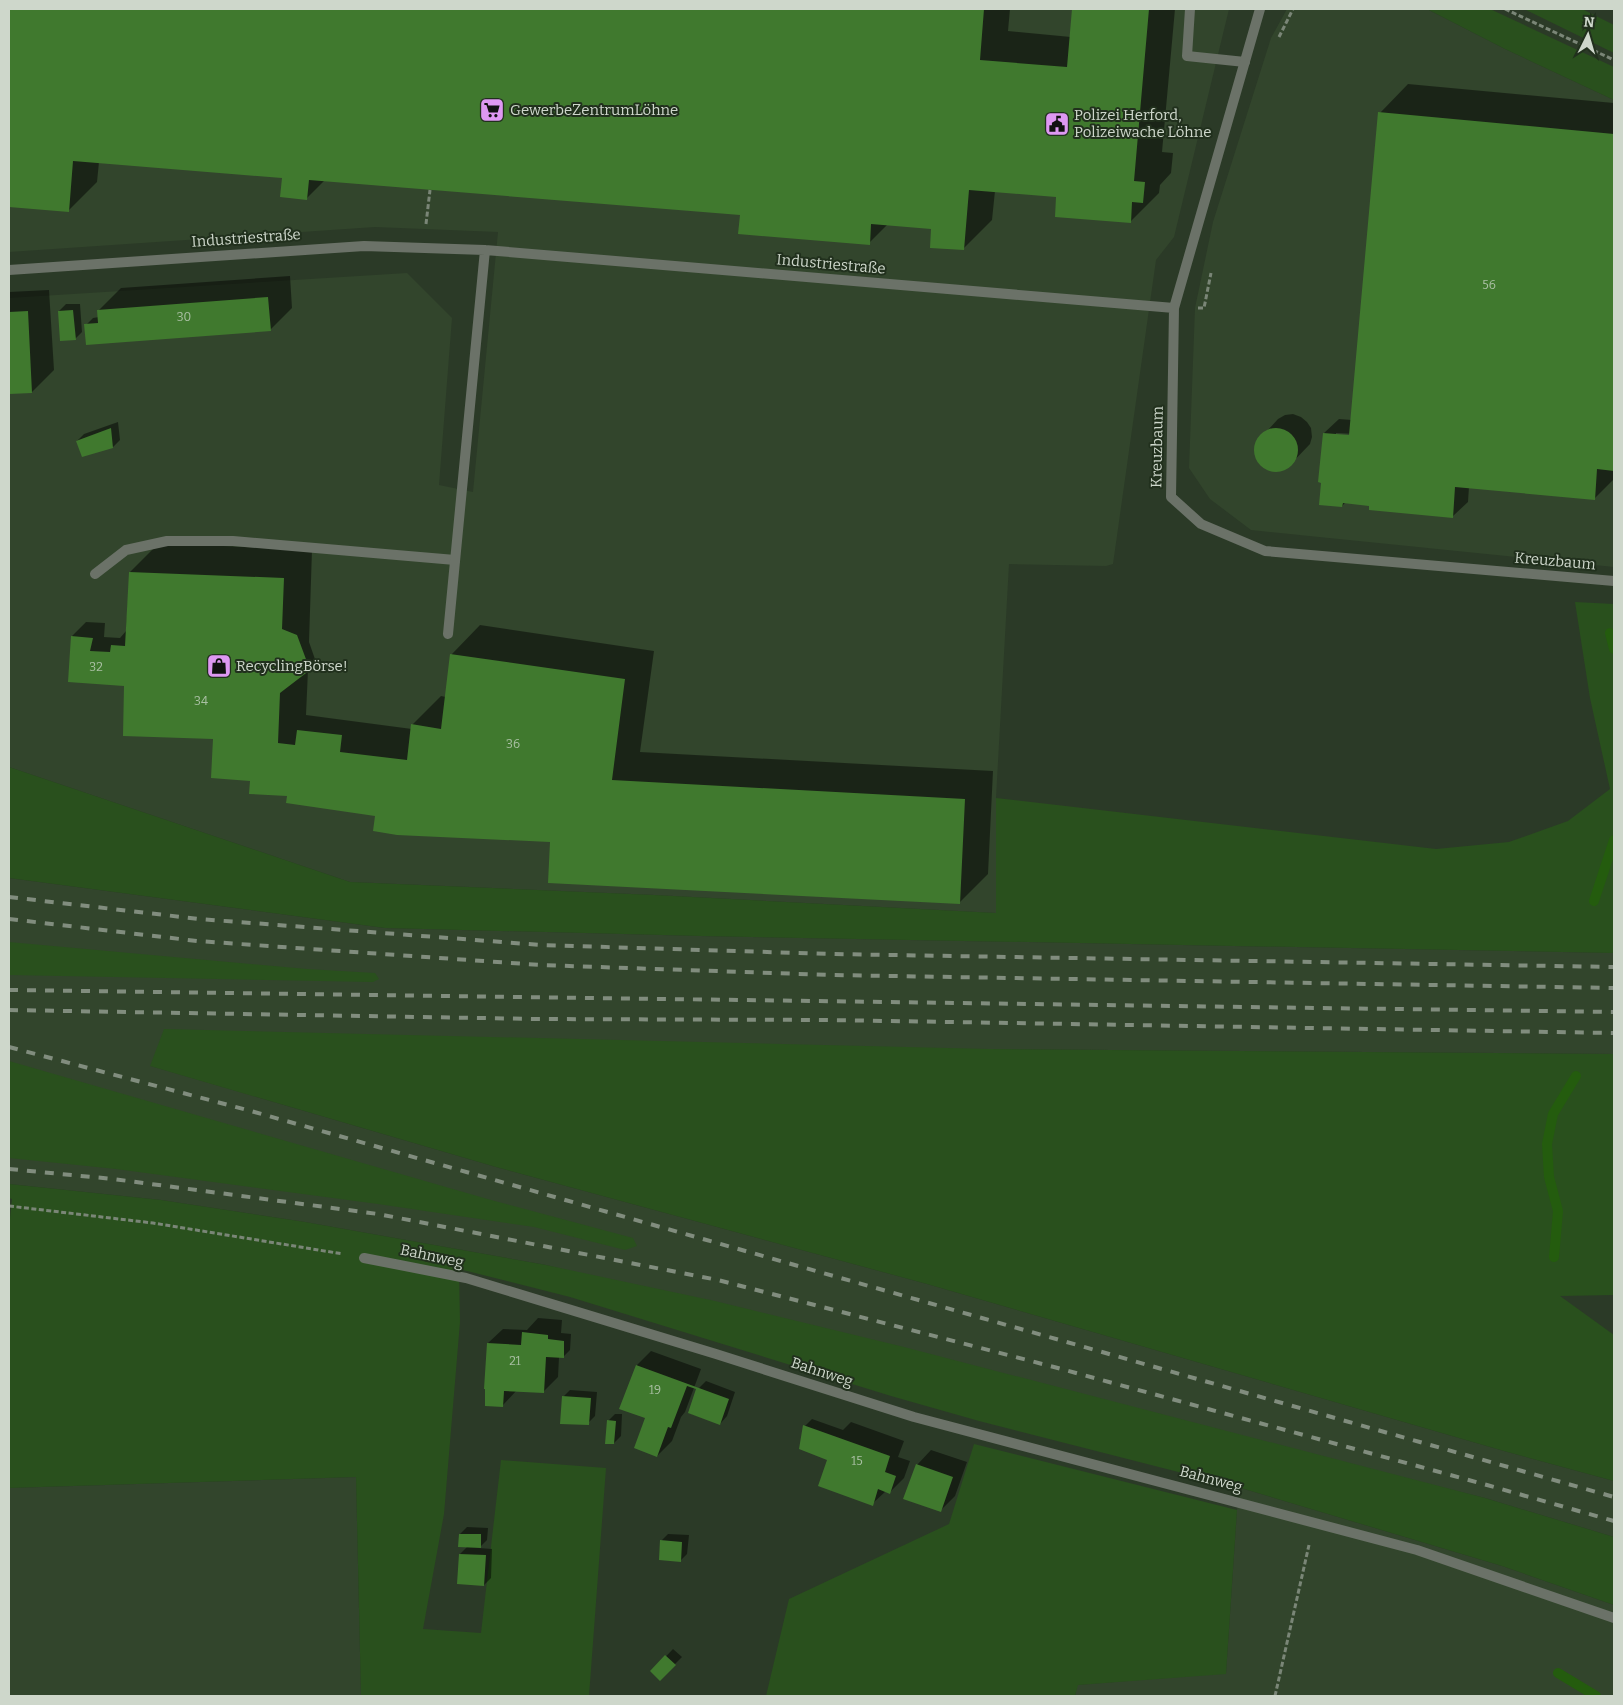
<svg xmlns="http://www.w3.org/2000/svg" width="1623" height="1705" font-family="Bitter,serif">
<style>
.built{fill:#32452c}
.green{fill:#29501d}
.shadow{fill:#0007;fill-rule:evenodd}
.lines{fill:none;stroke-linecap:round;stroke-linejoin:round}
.stream{stroke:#245c0e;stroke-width:10}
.building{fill:#40792e}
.path{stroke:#7a8677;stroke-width:3;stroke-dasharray:5 2.5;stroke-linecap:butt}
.lane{stroke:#6b7268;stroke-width:10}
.street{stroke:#6b7268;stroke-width:10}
.rail{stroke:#818d7e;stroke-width:4;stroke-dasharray:9 9;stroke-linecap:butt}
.labels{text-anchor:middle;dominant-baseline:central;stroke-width:4;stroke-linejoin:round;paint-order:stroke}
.number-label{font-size:12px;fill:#aac0a4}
.poi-label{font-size:15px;fill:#ced7cb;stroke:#21301d;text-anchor:start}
.street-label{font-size:15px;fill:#ced7cb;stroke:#21301d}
</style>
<rect width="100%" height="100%" fill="#2b3a27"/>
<path class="built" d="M9 9H1229L1174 237 1156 260 1113 564 1106 566 1009 564 996 798V913L654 895 350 882 9 767V298L407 273 452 318 439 485 473 492 498 232 375 227 9 252Z
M1287 9H1427L1505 49 1614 100V567L1251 530 1210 499 1189 468 1195 308 1213 222 1271 38Z
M9 878 385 928 701 936 1614 953V1054L989 1049 151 1066 496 1167 927 1284 1504 1451 1614 1481V1537L1485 1498 546 1265 305 1222 161 1200 9 1184Z
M356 1477 361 1696H9V1488Z
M1241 1488 1502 1566 1614 1605V1696H1075L1077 1685 1226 1673 1237 1510Z"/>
<path class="green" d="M1427 9H1490L1614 67V100L1505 49Z
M1524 9H1582L1614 25V53Z
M1575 602 1614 604V953L701 936 385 928 9 878V767L350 882 654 895 996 913V798L1436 849 1509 842 1568 821 1610 789 1590 698Z
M9 942 307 969 375 973 379 979 373 982 9 975Z
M164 1029 989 1049 1614 1054V1295L1560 1296 1614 1335V1481L1504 1451 927 1284 496 1167 150 1066Z
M9 1061 491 1200 633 1238 637 1246 625 1250 534 1227 378 1204 116 1169 9 1158Z
M9 1184 161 1200 305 1222 546 1265 715 1301 904 1347 1485 1498 1614 1537V1605L1502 1566 1241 1488 979 1421 891 1396 570 1297 459 1269 460 1322 444 1514 423 1629 481 1633 501 1460 606 1468 589 1696H361L356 1477 9 1488V1228L12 1199 9 1198Z
M974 1444 1237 1510 1226 1674 1078 1685 1075 1696H766L789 1599 949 1524Z"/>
<path class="shadow" d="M9 9H1010L1008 31 1071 37 1074 9H1175L1162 152 1173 153 1171 173 1160 185 1159 193 1130 222 1058 196 995 191 992 220 963 249 933 228 888 224 869 243 741 214 325 180 307 198 283 177 99 162 97 182 68 211 9 206Z
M1408 84 1614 103V479L1594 499 1469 487 1468 502 1453 516 1371 504 1346 502 1342 506 1324 433 1339 419 1352 420 1380 113ZM1336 433 1356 434 1355 437 1336 435Z
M290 276 292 308 270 330 86 325 93 318 99 317V310L121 288Z
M49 290 54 370 32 392 9 393V292Z
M66 304H80L82 332 75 339 59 311Z
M1293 414 1301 417 1307 422 1311 428 1312 437 1310 444 1289 466 1282 470 1274 471 1267 468 1260 463 1256 456 1255 449 1258 441 1278 419 1285 415Z
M118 422 120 440 113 447 77 441 84 434Z
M159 543 312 550 309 642 316 662 308 670 306 715 412 729V725L441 696 446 697 452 654 480 625 654 651 640 752 993 771 988 874 959 903 377 815 288 794 214 738 126 681 72 636 86 622 105 623 104 637 120 638 126 631 130 572Z
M538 1318 562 1320 561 1333 571 1334 570 1350 563 1357H559L558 1377 543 1392 517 1390 503 1405 488 1343 503 1329 527 1330Z
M651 1351 701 1369 685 1412 681 1417 672 1441 657 1456 646 1418 637 1365Z
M706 1381 735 1392 727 1416 720 1424 689 1413 699 1388Z
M570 1390 597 1392 595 1416 588 1423 563 1397Z
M615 1414H622L621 1436 614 1443 608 1421Z
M812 1419 843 1430 851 1422 904 1441 898 1457 910 1461 904 1478 890 1492 886 1491 872 1504 805 1426Z
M931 1450 967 1462 955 1496 940 1511 917 1465Z
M467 1527 488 1528 487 1540 479 1548 492 1549 491 1578 484 1585 460 1554 468 1546 460 1534Z
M668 1534 689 1535 687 1554 680 1561 661 1541Z
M673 1649 682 1657 660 1679 652 1671Z"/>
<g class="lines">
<path class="stream" d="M1610 633 1614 649
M1594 901 1614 840
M1554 1257 1558 1211 1549 1177 1547 1144 1553 1114 1576 1076
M1558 1673 1596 1696"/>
</g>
<path class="building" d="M9 9H984L980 60 1067 67 1072 9H1149L1134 181 1145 182 1143 203 1132 202 1131 223 1055 217 1056 197 969 190 964 250 930 248 931 229 871 224 870 245 738 234 740 215 309 180 307 200 280 197 282 178 73 161 69 212 9 207Z
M1378 112 1614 134V471L1597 469 1595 500 1455 487 1453 518 1369 510V506L1343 503 1342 507 1319 505 1321 483 1318 482 1323 433 1349 435Z
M268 297 271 331 86 345 84 324 98 323 97 310Z
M73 310 76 340 60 341 58 311Z
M28 311 32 393 9 394V312Z
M111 428 113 448 82 457 76 441Z
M1254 450a22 22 0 1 1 44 0a22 22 0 1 1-44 0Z
M129 572 284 578 282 629 297 635 310 670 280 693 278 743 295 745 297 730 342 735 340 752 407 760 411 724 441 729 450 654 625 679 612 780 965 799 960 904 548 883 550 842 397 835 373 831 375 816 286 803 287 796 249 794 250 781 211 778 213 739 123 736 124 686 68 682 71 636 93 638 90 651 110 652 111 645 125 646Z
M522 1332 548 1335V1339L564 1341V1358L546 1357 544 1393 504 1391 503 1407 485 1406V1389H484L487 1343 521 1345Z
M636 1365 729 1399 720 1425 688 1413 696 1389 687 1386 671 1428 668 1427 657 1457 634 1448 645 1418 619 1409Z
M562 1396 591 1398 589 1425 560 1424Z
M607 1420 616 1421 614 1444H605Z
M803 1425 890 1456 885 1472 896 1476 890 1494 878 1489 873 1506 818 1486 827 1460 799 1449Z
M916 1464 953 1477 941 1512 903 1499Z
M459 1534H481V1548L458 1547Z
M660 1540 682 1542 681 1562 659 1560Z
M459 1554 486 1555 484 1586 457 1584Z
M665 1655 676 1665 660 1681 650 1671Z"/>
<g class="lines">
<path class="path" d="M1505 9 1614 60
M1279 37 1293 9
M426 224 430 190
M1198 308H1204L1211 273
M9 1206 153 1223 343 1254
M1275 1696 1309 1545"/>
<path class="lane" d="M1190 9 1187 56 1245 62
M95 574 126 550 167 541H233L455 560"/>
<path class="street" d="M1260 9 1174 308 1171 497 1201 524 1265 551 1614 581
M9 270 364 246 485 250 1174 308
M448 634 485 250
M364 1258 466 1278 716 1354 914 1417 1417 1550 1614 1618"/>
<path class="rail" d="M9 897 199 919 541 945 832 954 1614 967
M9 919 197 941 540 965 831 975 1614 988
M9 990 1614 1012
M9 1010 538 1019 829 1020 1614 1033
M9 1047 251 1111 1614 1497
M9 1169 113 1179 378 1214 718 1280 1054 1367 1487 1485 1614 1521"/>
</g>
<defs>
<symbol id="supermarket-square" viewBox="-11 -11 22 22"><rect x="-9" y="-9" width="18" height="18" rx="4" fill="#de98f2" stroke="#21301d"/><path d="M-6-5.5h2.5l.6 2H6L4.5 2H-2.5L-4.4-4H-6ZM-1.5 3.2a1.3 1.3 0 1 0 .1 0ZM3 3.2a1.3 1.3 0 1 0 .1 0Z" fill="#111"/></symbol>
<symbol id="civic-square" viewBox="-11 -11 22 22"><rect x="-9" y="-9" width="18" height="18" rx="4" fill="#de98f2" stroke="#21301d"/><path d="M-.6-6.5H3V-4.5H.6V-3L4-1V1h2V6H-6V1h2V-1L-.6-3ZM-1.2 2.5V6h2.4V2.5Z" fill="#111"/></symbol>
<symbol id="shop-square" viewBox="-11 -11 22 22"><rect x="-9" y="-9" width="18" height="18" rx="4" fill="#de98f2" stroke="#21301d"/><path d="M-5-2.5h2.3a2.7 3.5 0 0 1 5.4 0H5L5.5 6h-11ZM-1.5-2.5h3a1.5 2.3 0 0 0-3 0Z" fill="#111"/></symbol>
</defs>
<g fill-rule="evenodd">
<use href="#supermarket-square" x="478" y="96" width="28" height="28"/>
<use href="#civic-square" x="1043" y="110" width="28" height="28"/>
<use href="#shop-square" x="205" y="652" width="28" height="28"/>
</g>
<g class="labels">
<g class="number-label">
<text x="1489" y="285">56</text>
<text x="184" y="317">30</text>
<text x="96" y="667">32</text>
<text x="201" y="701">34</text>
<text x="513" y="744">36</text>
<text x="515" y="1361">21</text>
<text x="655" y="1390">19</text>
<text x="857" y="1461">15</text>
</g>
<g class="poi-label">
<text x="510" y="110">GewerbeZentrumLöhne</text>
<text x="1074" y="115">Polizei Herford,<tspan x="1074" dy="17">Polizeiwache Löhne</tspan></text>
<text x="236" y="666">RecyclingBörse!</text>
</g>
<g class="street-label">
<text transform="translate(246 238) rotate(-4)">Industriestraße</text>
<text transform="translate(831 264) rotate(5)">Industriestraße</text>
<text transform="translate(1157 447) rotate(-89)">Kreuzbaum</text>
<text transform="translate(1555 561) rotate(5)">Kreuzbaum</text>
<text transform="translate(432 1256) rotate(12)">Bahnweg</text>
<text transform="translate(822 1372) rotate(18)">Bahnweg</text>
<text transform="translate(1211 1479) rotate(15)">Bahnweg</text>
</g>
</g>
<rect width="1623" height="1705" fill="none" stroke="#ced7cb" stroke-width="20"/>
<g transform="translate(1588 35) rotate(5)" stroke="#21301d" stroke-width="4" paint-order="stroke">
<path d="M0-4L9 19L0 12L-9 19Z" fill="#ced7cb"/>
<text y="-8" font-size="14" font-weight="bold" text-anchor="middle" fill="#ced7cb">N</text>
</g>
</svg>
